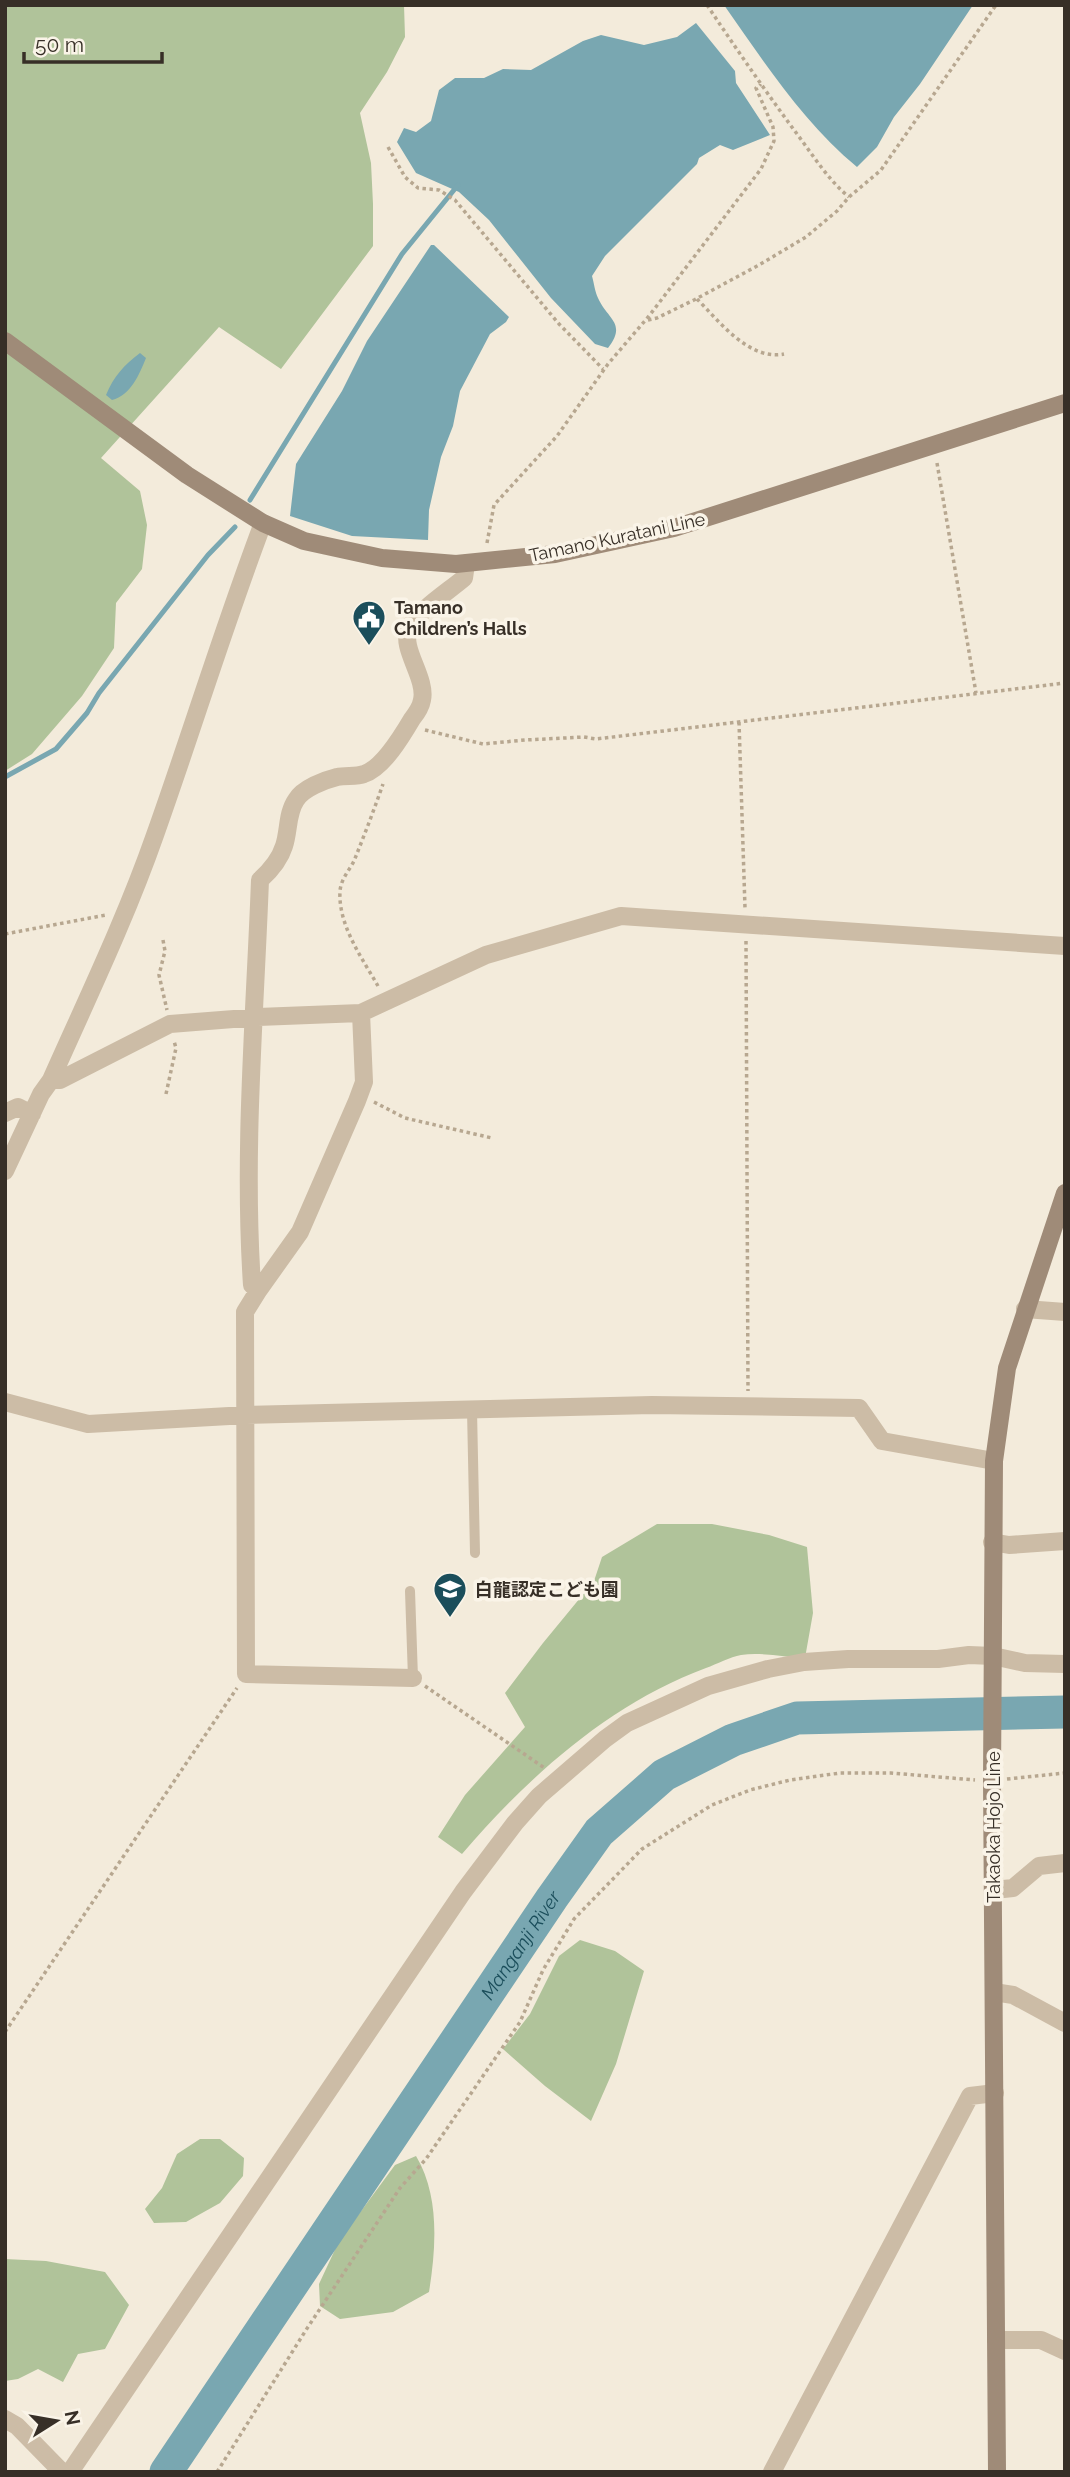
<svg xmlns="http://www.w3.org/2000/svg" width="1070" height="2477" font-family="Raleway,'Noto Sans JP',sans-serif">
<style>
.green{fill:#b0c39a}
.water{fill:#79a7b1}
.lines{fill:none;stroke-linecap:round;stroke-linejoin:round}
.stream{stroke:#79a7b1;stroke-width:5}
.river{stroke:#79a7b1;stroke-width:33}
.path{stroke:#b7a790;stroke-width:3.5;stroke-dasharray:3.5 3.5;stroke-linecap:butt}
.service{stroke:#ccbca6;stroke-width:10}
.minor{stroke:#ccbca6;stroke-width:18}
.secondary{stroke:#9f8b78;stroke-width:18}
.labels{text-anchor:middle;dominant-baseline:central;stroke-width:7;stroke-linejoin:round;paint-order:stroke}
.street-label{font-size:18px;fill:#372f27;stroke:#faf4e8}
.poi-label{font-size:18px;font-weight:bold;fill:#372f27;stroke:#faf4e8;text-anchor:start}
.water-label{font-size:19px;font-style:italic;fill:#1b4e5b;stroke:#faf4e8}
</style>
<rect width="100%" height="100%" fill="#f3ebdb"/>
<path class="green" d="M5 5H404L405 37 387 72 360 113 371 163 373 204V246L281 369 219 327 101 458 140 491 147 525 142 569 116 603 114 648 82 696 32 754 5 771Z
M657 1524H712L769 1535 807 1547 813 1613 805 1658C785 1657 761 1652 741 1655 730 1657 717 1664 706 1668 609 1704 528 1777 462 1854L438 1837 465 1795 525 1727 505 1693 543 1643 594 1581 602 1557Z
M580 1940 615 1951 644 1971 616 2064 591 2121 545 2086 503 2049 530 2014 559 1956Z
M200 2139H220L244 2158 243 2176 220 2203 186 2222 154 2223 145 2209 162 2188 177 2154Z
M416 2156C440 2196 436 2248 429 2292L393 2312 340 2319 320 2306 319 2284 339 2241 395 2165Z
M5 2259 46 2261 105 2272 129 2305 105 2349 78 2354 63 2382 38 2369 18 2379 5 2381Z"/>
<path class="water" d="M724 5H973L920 84 894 117 877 147 857 167C803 122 764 62 724 5Z
M696 23 735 71 736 83 770 135 733 150 720 145 699 158 697 164 605 256 592 276C594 283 595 292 598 298 608 320 627 323 608 348L595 344 551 298 489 220 459 192 416 173 397 142 404 128 416 132 431 121 439 90 455 78H484L503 69 531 70 583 41 601 35 644 45 677 37Z
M431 245H434L509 317 506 322 490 334 460 391 453 426 441 457 429 510 428 540 352 536 290 516 296 464 342 391 367 341Z
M140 353 146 358C139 375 131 395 112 400L106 395C114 376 124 365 140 353Z"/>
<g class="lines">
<path class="stream" d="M250 500 402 254 458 185
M5 777 56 749 87 713 99 693 208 555 235 527"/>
<path class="river" id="s1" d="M166 2472 552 1898 599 1832 664 1775 733 1740 797 1718 1065 1712"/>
<path class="path" d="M707 5C735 47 764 89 794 130 811 152 827 179 849 197
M388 147 405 177 418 188 439 190 455 200 559 324 603 369
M697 299C719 321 749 361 784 354
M648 320 657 318 694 300 759 265 806 237 837 211 849 197 881 170 996 5
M937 463 976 693
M487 543 494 505 557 436 608 364 649 316 761 169 774 141 773 127 756 88 761 84
M739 722 745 908
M425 730 483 744 525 740 584 737 596 739 1065 683
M5 934 106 915
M163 940 165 951 159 975 167 1010
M746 941 748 1391
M378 986C362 958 338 925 340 891 341 879 349 871 354 861 364 836 374 810 383 784
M166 1094 176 1048 174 1041
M374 1102 405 1118 492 1138
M425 1686 546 1769
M1007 1779 1065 1773
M5 2032 237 1688
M217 2472 306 2330 400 2188 426 2159 520 2022 543 1970 574 1919 642 1849 712 1805 750 1790 790 1780 840 1773H891L975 1780"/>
<path class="service" d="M472 1410 475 1553
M410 1591 413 1678"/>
<path class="minor" d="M361 1013 364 1082 357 1101 300 1232 258 1291 245 1312 246 1674 413 1678
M51 1080H60L170 1024 258 1017 361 1013 486 955 621 916 1065 946
M5 1113 18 1107 32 1114
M5 1171 41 1094 51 1080C87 999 126 918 155 835 192 731 224 626 263 523
M258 1291 252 1285C243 1150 255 1015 260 880 270 871 280 859 284 846 289 831 287 813 296 800 303 788 325 780 337 777 346 775 356 777 364 774 383 768 402 736 412 719 416 714 421 706 422 700 427 678 400 648 409 629 417 611 449 591 464 578L466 564
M1025 1309 1065 1312
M5 1402 88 1424 247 1415 652 1405 859 1408 882 1441 994 1461
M992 1542 1009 1545 1065 1541
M994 1890 1013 1888 1039 1866 1065 1863
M994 1992 1013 1995 1065 2023
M996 2340H1041L1065 2351
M5 2419 17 2426 62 2472
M70 2472 463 1892 515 1823 539 1796 605 1739 627 1723 708 1686 768 1669 804 1662 848 1659H938L969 1655 993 1656 1025 1663 1065 1664
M772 2472 970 2096 995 2093"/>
<path class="secondary" d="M5 341 187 475 263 523 304 541 382 558 456 564 555 554 674 528 1065 403
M997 2472 992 1781 994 1461 1007 1368 1065 1193"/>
</g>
<defs>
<symbol id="civic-pin" viewBox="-11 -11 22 30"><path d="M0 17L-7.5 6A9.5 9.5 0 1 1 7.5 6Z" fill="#1b4e5b" stroke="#faf4e8"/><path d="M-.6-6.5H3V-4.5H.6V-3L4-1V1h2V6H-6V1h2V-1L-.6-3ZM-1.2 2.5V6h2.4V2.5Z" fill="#fff"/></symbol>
<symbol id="school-pin" viewBox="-11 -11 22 30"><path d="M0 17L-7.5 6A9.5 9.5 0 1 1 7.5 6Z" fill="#1b4e5b" stroke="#faf4e8"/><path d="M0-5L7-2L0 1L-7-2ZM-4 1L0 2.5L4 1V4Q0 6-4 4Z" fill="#fff"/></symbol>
</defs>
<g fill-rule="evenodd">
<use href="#civic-pin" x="350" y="598" width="38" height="52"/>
<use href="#school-pin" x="431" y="1570" width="38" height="52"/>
</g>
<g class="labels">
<g class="street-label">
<text transform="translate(617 537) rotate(-12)">Tamano Kuratani Line</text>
<text transform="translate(993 1827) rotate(-90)">Takaoka Hojo Line</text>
</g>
<g class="poi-label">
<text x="394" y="607">Tamano<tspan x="394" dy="21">Children’s Halls</tspan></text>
<text x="475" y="1589">白龍認定こども園</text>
</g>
<g class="water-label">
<text stroke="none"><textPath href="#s1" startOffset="635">Manganji River</textPath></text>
</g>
</g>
<rect width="1070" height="2477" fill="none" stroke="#372f27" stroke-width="14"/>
<g transform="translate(56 2421) rotate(79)" stroke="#faf4e8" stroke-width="5" paint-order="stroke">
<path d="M0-5L12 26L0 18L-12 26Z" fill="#372f27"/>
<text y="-10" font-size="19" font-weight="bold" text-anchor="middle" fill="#372f27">N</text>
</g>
<path d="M24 52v10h138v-10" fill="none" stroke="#372f27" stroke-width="3.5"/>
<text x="35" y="52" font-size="21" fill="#372f27" stroke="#faf4e8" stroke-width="5" paint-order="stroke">50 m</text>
</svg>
